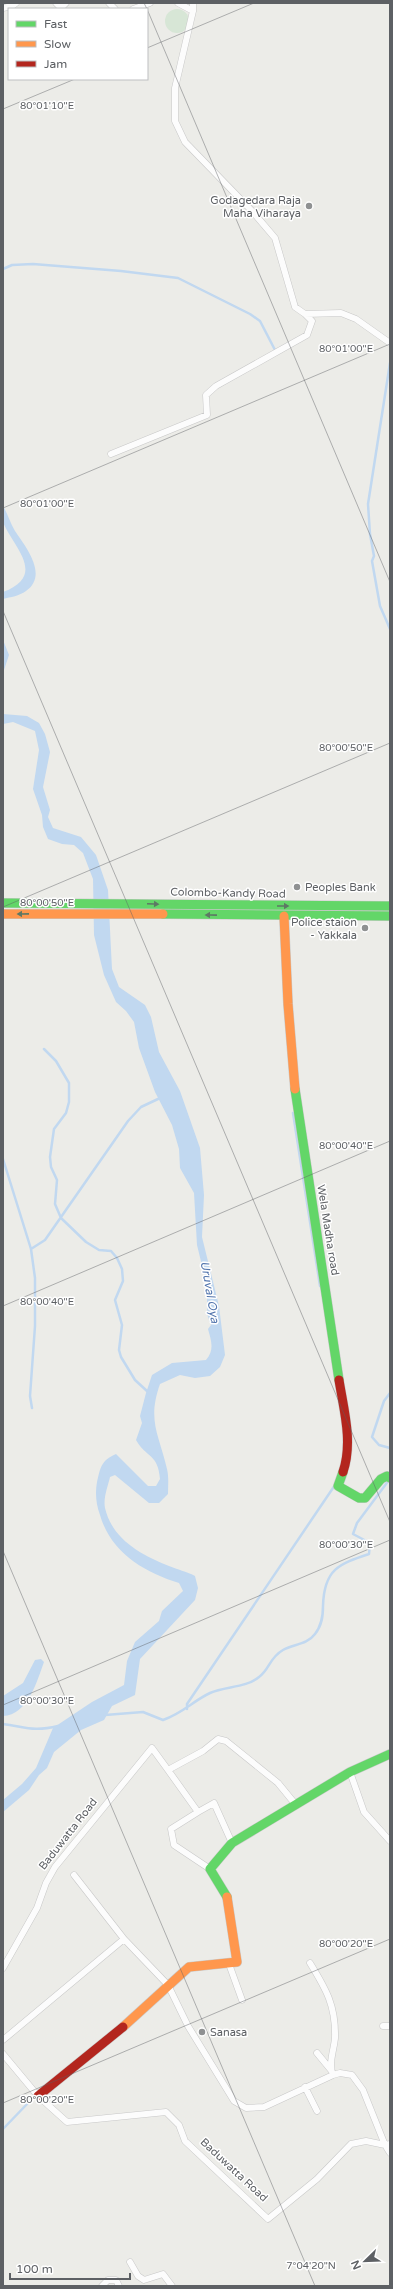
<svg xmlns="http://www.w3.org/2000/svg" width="393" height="2289" font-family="'Varela Round',sans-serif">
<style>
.green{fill:#d7e6d6}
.water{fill:#c1d8f0}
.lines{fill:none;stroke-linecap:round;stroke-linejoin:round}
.stream{stroke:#c1d8f0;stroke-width:2.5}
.street-casing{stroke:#c8c8c8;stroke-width:7}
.fast-casing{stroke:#c9c9c9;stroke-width:10}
.slow-casing{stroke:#c9c9c9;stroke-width:10}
.jam-casing{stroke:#c9c9c9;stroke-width:10}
.street{stroke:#fcfcfc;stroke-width:6}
.fast{stroke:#63d668;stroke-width:9}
.slow{stroke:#ff974d;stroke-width:9}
.jam{stroke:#b3261e;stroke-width:9}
.oneway{fill:#5e7865}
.ticks{fill:none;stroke:#5d6064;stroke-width:1;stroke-opacity:0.45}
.poi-dot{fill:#8f9192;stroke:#fff;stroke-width:1.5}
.labels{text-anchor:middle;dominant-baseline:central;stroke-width:3;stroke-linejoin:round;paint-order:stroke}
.poi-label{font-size:11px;fill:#5d6064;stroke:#fff;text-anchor:end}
.street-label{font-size:11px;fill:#5d6064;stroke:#fff}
.water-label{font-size:12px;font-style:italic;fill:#5275ad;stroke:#fff}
.ticks-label{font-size:10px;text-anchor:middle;fill:#5d6064;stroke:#fff;stroke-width:3;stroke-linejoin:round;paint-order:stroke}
</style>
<rect width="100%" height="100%" fill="#ecece8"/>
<path class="green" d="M165 21a12 12 0 1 1 24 0a12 12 0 1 1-24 0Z"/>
<path class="water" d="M3 506C8 514 10 523 15 531 25 546 49 575 26 591 19 596 11 597 3 599V592C48 575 13 547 3 522 2 517 3 511 3 506Z
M3 640 9 655 3 673Z
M3 714 27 716 39 723 45 734 50 752 43 787 50 810 48 817 53 828 81 837 96 855 108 890 112 969 119 987 145 1005 151 1017 159 1052 180 1091 200 1148 204 1195 202 1237 219 1306 225 1355 220 1367 210 1376 195 1378 180 1375 160 1384C147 1421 159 1434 167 1469 169 1477 168 1486 168 1494L159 1503H149L115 1475 110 1477C108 1486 103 1498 105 1508 112 1539 141 1555 169 1566 178 1570 186 1571 195 1576L198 1588 195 1600 140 1659 135 1695 112 1706 104 1720 81 1730 54 1752 47 1768 39 1775 29 1790 3 1812V1800L22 1784 36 1768 53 1728 92 1702 124 1685 127 1661 135 1642 159 1621 162 1611 183 1591 179 1583C144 1572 111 1553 100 1515 96 1504 95 1493 97 1482 101 1466 101 1461 116 1454L148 1486H156L160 1479C158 1453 146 1458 136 1440L142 1423 140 1416 146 1393 152 1375 172 1363 206 1360C215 1350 211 1340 208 1329L211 1325 207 1314V1286L197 1245 194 1193 180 1168 179 1149 172 1125 155 1092 139 1048 134 1022 126 1011 116 1002 104 975 94 935 93 879 83 853 74 845 62 844 48 839 43 827 42 815 33 789 39 750 35 731 13 722 3 724Z
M41 1659 44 1662C37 1681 28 1715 3 1716V1696L23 1683 35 1660Z"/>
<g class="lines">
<path class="stream" d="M3 269 12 265 33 264 121 271 178 278 250 314 260 321 275 350
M390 363 368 504 370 534 374 556 372 561 380 606 390 629
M44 1049 56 1061 69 1083V1102L66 1113 54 1129 50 1157 51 1167 57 1180 55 1204 61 1218 86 1242 99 1250 111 1251 117 1258 122 1269 123 1281 115 1300 122 1325 119 1350 121 1357 135 1380 147 1391
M293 1113 320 1286
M3 1159 31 1249 35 1278V1326L30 1396 32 1408
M31 1249 45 1240 128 1121 141 1107 158 1099
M390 1393 384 1401 372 1437 379 1445 390 1448
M187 1709V1704L335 1485
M105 1715 143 1712 163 1720C183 1713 193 1701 210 1693 225 1686 246 1688 259 1677 270 1669 269 1658 283 1650 293 1644 307 1645 315 1634 322 1625 323 1616 323 1606 324 1569 339 1564 369 1554L370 1543 353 1534 357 1523 389 1480
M3 1724C26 1727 33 1732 58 1726
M3 2129 29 2102"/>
<defs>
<path id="street" d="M56 3 61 8 66 3
M109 3 115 9
M178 3 193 11
M193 3V11L175 88V121L185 142 252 211 275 238 295 307 305 314 341 313 356 319 390 343
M3 8 12 6 16 3
M133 9 150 3
M111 454 207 415 206 395 216 386 307 335 312 321 305 314
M350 1772 364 1812 390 1841
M198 1812 214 1803 232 1843
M210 1869 174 1845 171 1829 198 1812 168 1770 203 1751 218 1739 226 1741 278 1783 296 1805
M124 1939 168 1985 188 2026 234 2101 246 2108 264 2107 333 2075C328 2064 334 2050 335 2038 336 2006 326 1989 310 1963
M229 1964 242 2000
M3 1968 37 1908 46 1883 55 1867 152 1748 168 1770
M383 2026H390
M3 2040 124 1939 74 1875
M317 2053 331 2070
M3 2054 38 2096 67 2122 166 2112 179 2125 185 2141 268 2219 317 2179 351 2144 366 2141 385 2145
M333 2075 340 2073 352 2075 363 2090 385 2145
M305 2087 317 2111
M390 2144 385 2145 390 2153
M130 2262 138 2276 144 2280 163 2274 172 2286
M102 2286 108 2280H116L119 2286"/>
<path id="fast" d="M3 903 390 906
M163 914 390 916
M295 1089 339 1380
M343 1472 338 1486 359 1498H365L381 1479 387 1476 390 1478
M227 1897 210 1869 232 1843 350 1772 390 1754"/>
<path id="slow" d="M3 914H163
M284 916 288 1004 295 1089
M123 2027 189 1967 237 1962 227 1897"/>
<path id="jam" d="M339 1380C344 1411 353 1442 343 1472
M38 2096 123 2027"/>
</defs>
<use href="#street" class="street-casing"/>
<use href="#fast" class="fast-casing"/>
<use href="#slow" class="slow-casing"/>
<use href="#jam" class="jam-casing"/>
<use href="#street" class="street"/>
<use href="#fast" class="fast"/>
<use href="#slow" class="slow"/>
<use href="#jam" class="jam"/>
</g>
<defs><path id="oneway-solid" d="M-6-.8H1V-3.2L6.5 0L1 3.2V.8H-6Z"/></defs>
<g class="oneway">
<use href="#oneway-solid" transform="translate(153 904) rotate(2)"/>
<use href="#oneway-solid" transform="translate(283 906)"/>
<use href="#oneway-solid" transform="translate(23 914) rotate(179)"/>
<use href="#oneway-solid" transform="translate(211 915) rotate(-179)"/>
</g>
<path class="ticks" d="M144 3 147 9M147 9 390 582M147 48 254 3M3 109 75 79M3 508 390 344M3 611 390 1522M3 907 390 743M3 1306 390 1141M3 1551 315 2286M3 1705 390 1540M3 2103 390 1939"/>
<g class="poi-dot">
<circle cx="309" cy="206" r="4"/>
<circle cx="297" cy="887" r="4"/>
<circle cx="365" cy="928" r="4"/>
<circle cx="202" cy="2032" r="4"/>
</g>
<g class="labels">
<g class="poi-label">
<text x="301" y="200">Godagedara Raja<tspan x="301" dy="13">Maha Viharaya</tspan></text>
<text x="305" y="887" text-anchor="start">Peoples Bank</text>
<text x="357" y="922">Police staion<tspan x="357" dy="13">- Yakkala</tspan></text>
<text x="210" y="2032" text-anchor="start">Sanasa</text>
</g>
<g class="street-label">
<text transform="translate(228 893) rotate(1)">Colombo-Kandy Road</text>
<text transform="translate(328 1230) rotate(81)">Wela Madha road</text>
<text transform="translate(68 1834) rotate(-52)">Baduwatta Road</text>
<text transform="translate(234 2170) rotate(43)">Baduwatta Road</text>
</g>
<g class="water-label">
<text transform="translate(210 1292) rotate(80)">Uruval Oya</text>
</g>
</g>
<g class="ticks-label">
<text x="47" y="109">80°01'10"E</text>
<text x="346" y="352">80°01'00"E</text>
<text x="47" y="507">80°01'00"E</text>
<text x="346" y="751">80°00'50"E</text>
<text x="47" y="906">80°00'50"E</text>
<text x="346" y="1149">80°00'40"E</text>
<text x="47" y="1305">80°00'40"E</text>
<text x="346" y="1548">80°00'30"E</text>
<text x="47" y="1704">80°00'30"E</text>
<text x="346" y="1947">80°00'20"E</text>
<text x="47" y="2103">80°00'20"E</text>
<text x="311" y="2269">7°04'20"N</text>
</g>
<rect width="393" height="2289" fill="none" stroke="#5d6064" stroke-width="8"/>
<rect x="8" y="8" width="140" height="72" fill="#ffffff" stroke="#bebfc1"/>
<rect x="16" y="21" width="20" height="6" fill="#63d668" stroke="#bebfc1"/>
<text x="44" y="28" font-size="12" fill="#5d6064">Fast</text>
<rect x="16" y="41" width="20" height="6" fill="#ff974d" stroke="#bebfc1"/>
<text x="44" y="48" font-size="12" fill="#5d6064">Slow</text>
<rect x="16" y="61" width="20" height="6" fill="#b3261e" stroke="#bebfc1"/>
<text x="44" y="68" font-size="12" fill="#5d6064">Jam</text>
<g transform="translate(365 2261) rotate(247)" stroke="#ffffff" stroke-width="3" paint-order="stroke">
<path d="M0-3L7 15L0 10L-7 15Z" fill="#5d6064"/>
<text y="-6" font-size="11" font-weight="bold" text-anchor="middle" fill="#5d6064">N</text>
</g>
<path d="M10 2273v6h120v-6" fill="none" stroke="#5d6064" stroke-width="2"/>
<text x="16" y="2273" font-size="12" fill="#5d6064" stroke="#ffffff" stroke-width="3" paint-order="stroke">100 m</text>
</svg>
